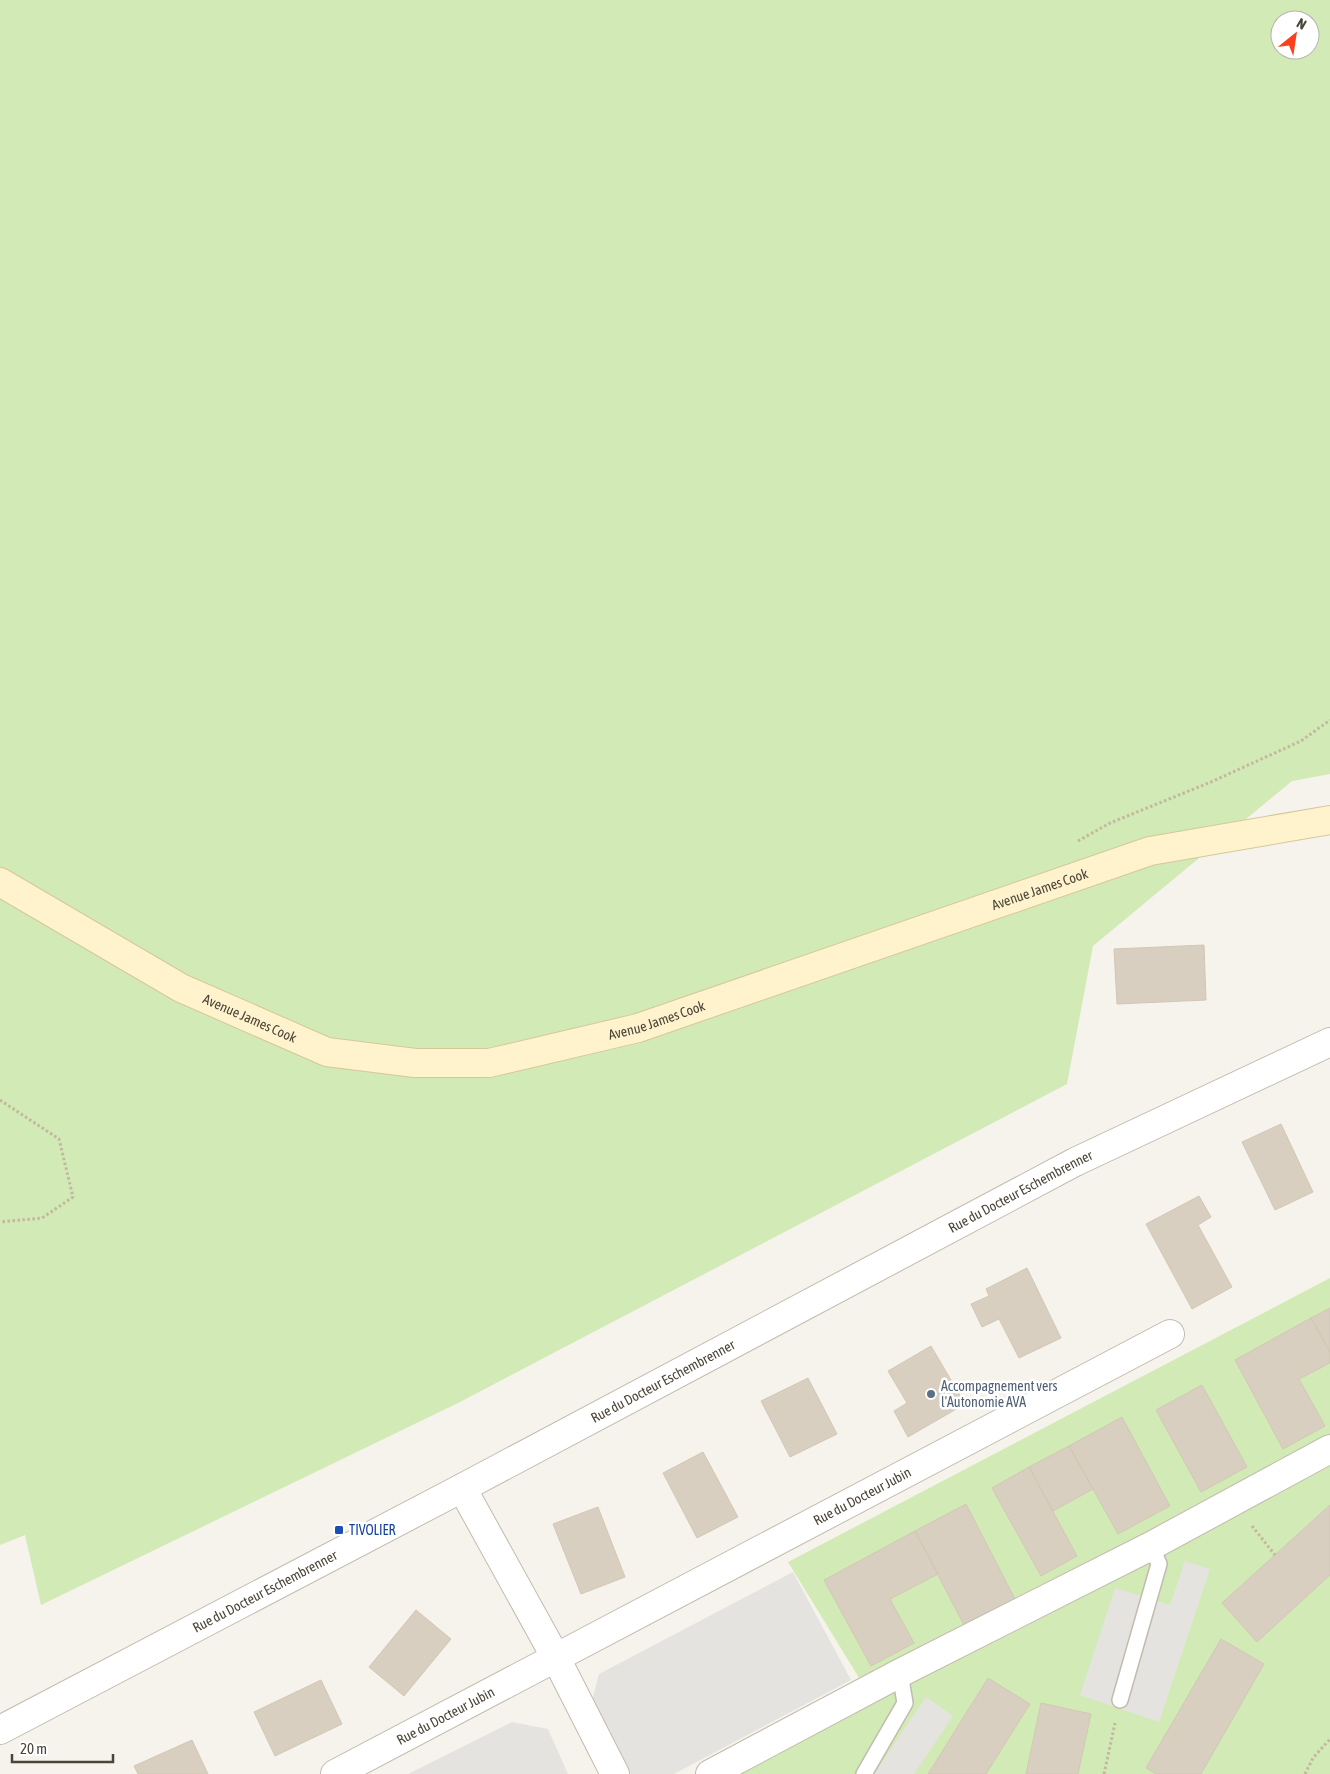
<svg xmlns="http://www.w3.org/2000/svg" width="1330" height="1774" font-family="'Asap Condensed',sans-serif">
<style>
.green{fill:#d2eab5;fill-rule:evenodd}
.parking{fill:#e5e3e0}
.building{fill:#d8cfc1;stroke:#d3c7b4}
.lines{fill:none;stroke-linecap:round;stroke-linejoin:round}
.service-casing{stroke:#c2bbae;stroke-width:18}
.minor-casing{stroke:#c2bbae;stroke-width:30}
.tertiary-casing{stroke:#c2bbae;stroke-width:30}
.secondary-casing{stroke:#d6c79b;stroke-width:30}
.path{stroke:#c4b79f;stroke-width:3;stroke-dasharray:2.5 2.5;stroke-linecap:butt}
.service{stroke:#fff;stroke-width:15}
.minor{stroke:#fff;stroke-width:28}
.tertiary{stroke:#fff;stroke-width:28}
.secondary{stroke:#fff3cd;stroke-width:28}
.service-dot{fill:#5c6f8a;stroke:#fff;stroke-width:2}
.transit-dot{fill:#1a4fb4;stroke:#fff;stroke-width:2}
.labels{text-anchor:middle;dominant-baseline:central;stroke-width:5;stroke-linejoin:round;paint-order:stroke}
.street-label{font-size:14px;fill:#4b4439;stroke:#fff}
.service-label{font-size:14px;fill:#4e5e75;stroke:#fff;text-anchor:start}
.transit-label{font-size:14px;fill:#164399;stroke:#fff;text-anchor:start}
</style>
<rect width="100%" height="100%" fill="#f6f3ec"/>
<path class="green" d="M0 0H1330V774L1292 781 1093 946 1067 1084 458 1403 41 1605 25 1535 0 1545ZM1280 20H1310V50H1280Z
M1330 1278V1774H699L872 1699 788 1562Z"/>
<path class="parking" d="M1185 1561 1210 1569 1159 1722 1080 1695 1115 1588 1170 1605Z
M793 1572 851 1680 674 1774H631L592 1701 599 1674Z
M926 1697 953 1716 914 1774H874Z
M512 1722 548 1729 568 1774H408Z"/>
<path class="building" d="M1204 945 1206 1000 1117 1004 1114 949Z
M1281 1124 1313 1192 1275 1210 1242 1142Z
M1199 1196 1211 1217 1198 1225 1232 1287 1192 1309 1146 1224Z
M1027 1268 1061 1338 1019 1358 999 1319 982 1327 971 1304 989 1296 986 1289Z
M1330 1308V1352L1311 1318Z
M1311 1318 1330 1352V1363L1299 1379 1325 1426 1283 1449 1235 1360Z
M931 1346 965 1404 908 1437 894 1411 907 1403 888 1371Z
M808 1378 837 1434 790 1457 761 1401Z
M1202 1385 1247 1467 1201 1492 1156 1410Z
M1122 1417 1170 1506 1118 1534 1069 1446Z
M1069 1446 1093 1489 1053 1511 1029 1467Z
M703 1452 738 1517 697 1538 663 1473Z
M1029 1467 1077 1556 1041 1576 992 1488Z
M966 1504 1015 1599 964 1625 915 1531Z
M1330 1505V1575L1257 1642 1222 1603Z
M598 1507 625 1577 581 1594 553 1524Z
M915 1531 938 1574 890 1599 914 1643 871 1666 824 1580Z
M416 1610 451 1639 404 1696 369 1667Z
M1221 1639 1264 1664 1201 1774H1156L1146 1768Z
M988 1678 1030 1704 986 1774H928Z
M321 1680 342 1724 275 1756 254 1712Z
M1041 1703 1091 1714 1078 1774H1026Z
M192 1740 208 1774H138L134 1766Z"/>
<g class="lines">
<defs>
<path id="service" d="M1120 1700 1159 1564 1151 1546
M864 1774 905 1703 900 1673"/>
<g id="minor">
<path d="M462 1488 556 1658 615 1774"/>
<path id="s1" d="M335 1774 1170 1334"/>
<path d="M710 1774 900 1673 1151 1546 1330 1449"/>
</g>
<g id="tertiary">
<path id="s2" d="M0 1730 462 1488 1075 1162 1330 1042"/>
</g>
<g id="secondary">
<path id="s3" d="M0 882 181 988 327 1052 415 1063H489L638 1028 1150 851 1330 820"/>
</g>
</defs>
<use href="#service" class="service-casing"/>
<use href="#minor" class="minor-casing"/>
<use href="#tertiary" class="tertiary-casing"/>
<use href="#secondary" class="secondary-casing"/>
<path class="path" d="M1078 841 1110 823 1211 782 1301 741 1330 720
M0 1100 59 1139 73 1197 42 1218 0 1222
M1252 1526 1275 1555
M1104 1774 1115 1723
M1305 1774 1313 1758 1330 1739"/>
<use href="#service" class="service"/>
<use href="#minor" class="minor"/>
<use href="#tertiary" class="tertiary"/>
<use href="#secondary" class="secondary"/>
</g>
<circle class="service-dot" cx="931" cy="1394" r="5"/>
<rect class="transit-dot" x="334" y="1525" width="10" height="10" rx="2.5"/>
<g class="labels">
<g class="street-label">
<text stroke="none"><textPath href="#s3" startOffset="1110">Avenue James Cook</textPath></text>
<text stroke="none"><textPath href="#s3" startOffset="285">Avenue James Cook</textPath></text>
<text stroke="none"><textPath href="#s3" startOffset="705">Avenue James Cook</textPath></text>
<text stroke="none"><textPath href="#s2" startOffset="1154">Rue du Docteur Eschembrenner</textPath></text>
<text stroke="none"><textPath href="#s2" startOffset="749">Rue du Docteur Eschembrenner</textPath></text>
<text stroke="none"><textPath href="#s1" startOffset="596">Rue du Docteur Jubin</textPath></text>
<text stroke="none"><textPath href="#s2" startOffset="299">Rue du Docteur Eschembrenner</textPath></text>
<text stroke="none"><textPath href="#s1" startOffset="125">Rue du Docteur Jubin</textPath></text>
</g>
<g class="service-label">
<text x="941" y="1386">Accompagnement vers<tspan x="941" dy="16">l'Autonomie AVA</tspan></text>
</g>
<g class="transit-label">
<text x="349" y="1530">TIVOLIER</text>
</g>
</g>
<g transform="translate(1295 35) rotate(30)"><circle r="24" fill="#ffffff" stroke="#b7b4b0"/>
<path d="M0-4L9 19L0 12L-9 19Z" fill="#fc3f1d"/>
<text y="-8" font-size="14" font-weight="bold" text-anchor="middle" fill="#4b4439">N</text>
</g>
<path d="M12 1754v8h101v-8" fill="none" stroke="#4b4439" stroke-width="2.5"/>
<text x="20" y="1754" font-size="15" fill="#4b4439" stroke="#ffffff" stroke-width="4" paint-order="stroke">20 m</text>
</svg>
